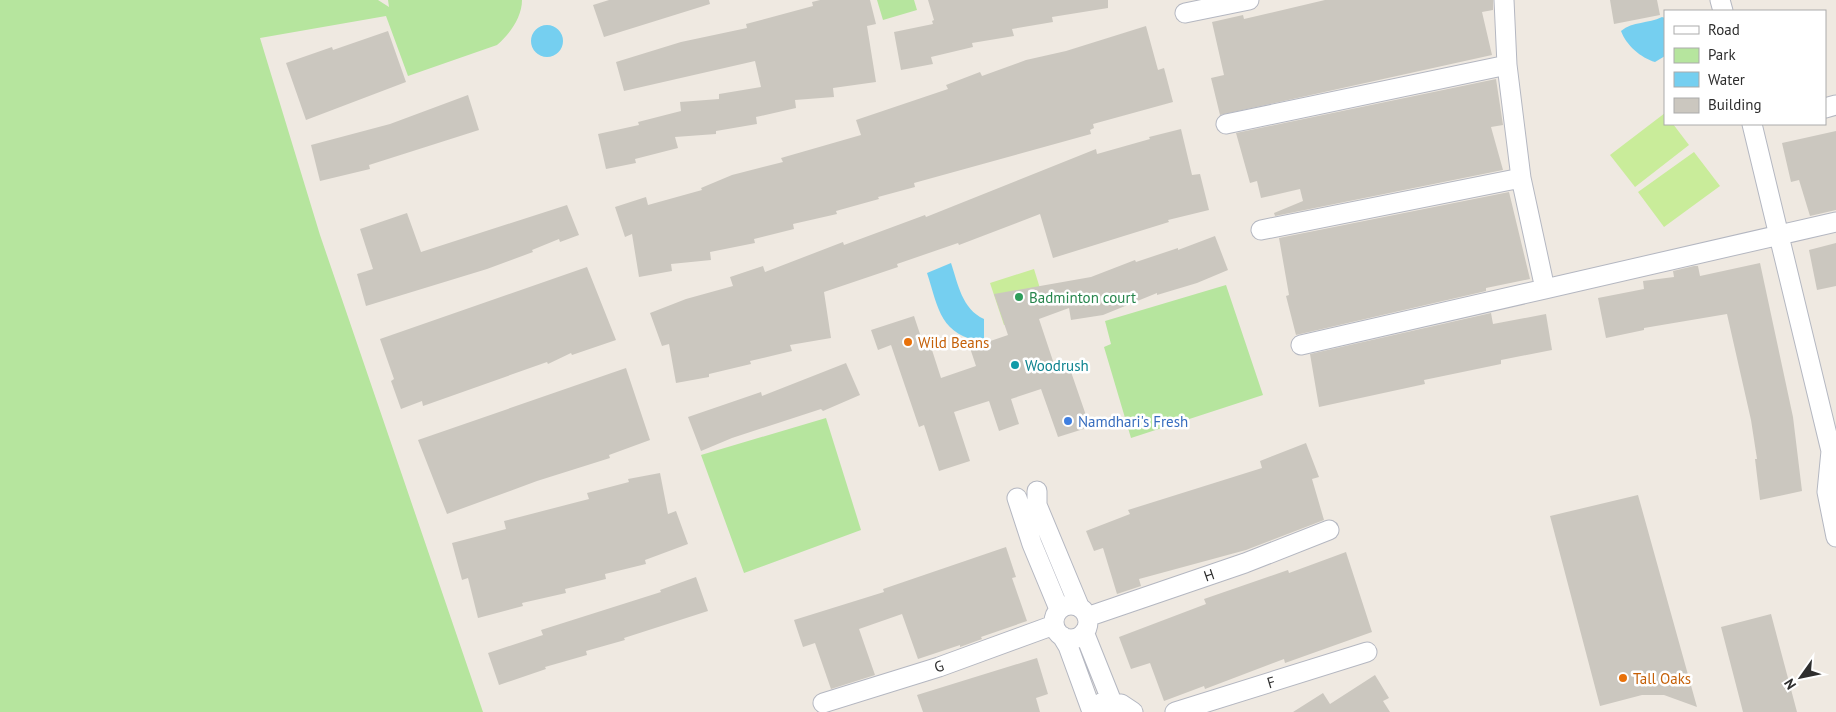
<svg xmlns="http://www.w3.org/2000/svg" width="1836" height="712" font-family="'PT Sans',sans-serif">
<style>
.green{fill:#b6e59e}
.pitch{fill:#c9ec9a}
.water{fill:#75cff0}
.building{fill:#cbc7bf}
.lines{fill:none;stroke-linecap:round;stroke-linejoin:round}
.street-casing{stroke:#b4b7c1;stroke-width:21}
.street{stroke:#fff;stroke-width:19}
.leisure-dot{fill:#2e9e5b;stroke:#fff;stroke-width:2}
.food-dot{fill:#e8710a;stroke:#fff;stroke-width:2}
.culture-dot{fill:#0f9aa8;stroke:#fff;stroke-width:2}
.shop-dot{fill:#3f7fe0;stroke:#fff;stroke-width:2}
.labels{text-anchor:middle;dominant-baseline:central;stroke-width:5;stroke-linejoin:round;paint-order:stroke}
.leisure-label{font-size:15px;fill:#27864d;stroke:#fff;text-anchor:start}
.food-label{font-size:15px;fill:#c56008;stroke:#fff;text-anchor:start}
.culture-label{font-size:15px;fill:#0d838f;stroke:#fff;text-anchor:start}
.shop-label{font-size:15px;fill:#366cbe;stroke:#fff;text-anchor:start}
.street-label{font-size:15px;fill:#2e2e2e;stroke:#fff}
</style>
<rect width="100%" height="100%" fill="#efe9e1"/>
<path class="green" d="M0 0H378L389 7 388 0H522C522 17 510 34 497 45L408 76 386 16 260 38 320 235 483 712H0Z
M877 0H914L917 10 883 20Z
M1226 285 1263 395 1131 438 1104 347 1111 344 1105 321Z
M826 418 861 530 744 573 701 455Z"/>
<path class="pitch" d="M1665 113V124H1673L1689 145 1635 187 1610 155Z
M1694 152 1720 186 1664 227 1638 192Z
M1034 269 1047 311 1004 325 990 283Z"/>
<path class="water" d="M1662 17 1665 18V56L1655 62C1641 58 1626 45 1621 31 1633 21 1648 24 1662 17Z
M531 41a16 16 0 1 1 32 0a16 16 0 1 1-32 0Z
M951 263C958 284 962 309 984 319V342C940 335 939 310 927 273Z"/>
<path class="building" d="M609 0H709L710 4 604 37 593 5Z
M820 0H870L876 24 867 26 876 82 833 88 834 97 795 100 796 108 756 117 757 124 716 131V134L675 137 678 148 635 159 636 163 606 169 598 134 639 125 638 122 681 111 680 102 719 99V94L761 87 755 61 624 91 616 62 681 42 747 28 746 24 813 6 812 2Z
M928 0H1108V8L1052 17 1053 22 1012 29 1014 36 972 43 973 47 931 57 933 64 901 70 894 32 933 24 932 21 934 20Z
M1325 0H1493V10L1482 12 1492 55 1220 115 1211 78 1224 75 1212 22 1243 15 1244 19Z
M1610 0H1657L1660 15 1614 24Z
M1146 26 1158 70 1164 68 1173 102 1093 124 1094 128 1090 130 1091 134 914 183 915 187 878 197 879 199 836 211 837 214 793 224 794 229 754 239 755 243 710 252 711 260 671 264 672 271 639 277 632 234 625 237 615 207 646 197 648 205 702 190 701 188 732 175 783 162 781 158 861 135 856 120 948 89 946 85 980 72 982 76 1026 60 1066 51Z
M388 31 406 82 306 120 286 63 332 47 333 50Z
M1496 79 1503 125 1491 127 1503 170 1275 216 1274 213 1303 201 1300 189 1261 198 1257 181 1250 183 1236 133Z
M468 95 479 130 369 165 370 169 320 181 311 145 390 124Z
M1181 129 1192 175 1200 174 1209 210 1168 220 1169 222 1053 258 1040 214 959 245 958 243 897 264 898 267 824 292 831 338 790 345 792 351 750 361 751 364 709 374V377L676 383 669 344 662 346 650 313 686 299 733 286 730 277 763 266 765 272 843 242 844 245 925 215 926 217 1096 149 1097 154 1150 139 1149 137Z
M1836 131V210L1810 216 1799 180 1791 182 1782 143Z
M1509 192 1530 279 1486 288V291L1296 335 1286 296 1289 295 1279 238Z
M567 205 579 235 560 242 559 239 532 250 533 252 487 269 366 306 357 274 373 269 360 229 407 213 421 252Z
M1215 236 1228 270 1197 283 1157 295V293L1103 315 1071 320 1069 308 1039 319 1056 370 1069 366 1090 427 1058 437 1041 389 1011 399 1019 424 999 431 989 401 954 412 970 461 939 471 924 425 919 427 891 345 878 350 871 330 914 316 925 349 931 347 941 378 976 366 970 348 1008 335 994 294 1091 277 1135 260 1136 262 1178 248V250Z
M1836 243V286L1817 290 1809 250Z
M1760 263 1793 417 1802 491 1760 500 1755 459H1757L1751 420 1727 314 1644 328V330L1606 338 1598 298 1644 289 1643 281 1674 277 1673 271 1694 266H1698L1700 276Z
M587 267 616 340 572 355 571 353 548 364 547 362 423 406 422 401 401 409 391 381 394 379 380 339Z
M1491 313 1493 324 1546 314 1552 350 1501 360V364L1424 380 1425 384 1319 407 1310 354Z
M846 363 860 395 823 411 821 409 732 438 701 451 688 417 761 392 762 396Z
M626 368 650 440 609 455 610 458 537 481 447 514 418 440Z
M1306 443 1319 477 1312 479 1324 520 1246 550 1139 579 1141 586 1117 594 1103 548 1094 551 1086 531 1130 514 1128 510 1262 468 1260 461Z
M660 473 668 514 676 511 688 544 645 560 646 564 605 574 606 579 565 589 566 593 522 603 523 606 478 618 468 578 462 580 452 543 506 529 504 521 589 499 587 493 629 482 628 479Z
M1638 495 1697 707 1664 695H1642L1600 706 1550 516Z
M1006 547 1016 577 1012 578 1027 621 981 637 982 639 960 647V645L918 659 902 614 859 629 875 675 831 689 815 643 803 647 794 620 884 592 883 589Z
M1346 552 1372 632 1285 663 1284 659 1205 689 1204 686 1164 701 1150 663 1131 669 1119 637 1206 604 1204 599 1288 570 1289 573Z
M696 577 708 611 624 638 625 640 586 651 587 655 545 667 546 669 499 685 488 653 543 635 541 630 661 592 660 590Z
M1771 614 1797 712H1743L1721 627Z
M1037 658 1048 694 1036 698 1040 712H923L917 695Z
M1375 675 1389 698 1383 701 1390 712H1293L1323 693 1330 704Z"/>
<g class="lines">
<defs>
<path id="street" d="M1720 0 1723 11
M1185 13 1249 0
M1825 108 1836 105
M1226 124 1507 65
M1752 124 1831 451 1836 461
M1261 230 1521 178
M1545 289 1836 222
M1301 345 1545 289 1521 178 1507 65 1504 0
M1831 451 1827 492 1836 537
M1037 491V505L1079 606
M1017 498 1032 544 1059 609
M1054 622a17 17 0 1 1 34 0a17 17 0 1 1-34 0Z
M1087 617 1245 563 1329 530
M1084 632 1112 702
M1062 636 1068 646 1091 709
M823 703 939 667 1054 625
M1101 703 1121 704 1133 712
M1175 712 1367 652"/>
</defs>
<use href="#street" class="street-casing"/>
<use href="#street" class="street"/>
</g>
<circle class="leisure-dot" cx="1019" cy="297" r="5"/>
<g class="food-dot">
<circle cx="908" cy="342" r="5"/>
<circle cx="1623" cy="678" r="5"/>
</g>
<circle class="culture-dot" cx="1015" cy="365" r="5"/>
<circle class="shop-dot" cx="1068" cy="421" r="5"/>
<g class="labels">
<g class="leisure-label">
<text x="1029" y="297">Badminton court</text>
</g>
<g class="food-label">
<text x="918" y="342">Wild Beans</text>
<text x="1633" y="678">Tall Oaks</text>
</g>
<g class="culture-label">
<text x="1025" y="365">Woodrush</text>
</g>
<g class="shop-label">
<text x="1078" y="421">Namdhari's Fresh</text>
</g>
<g class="street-label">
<text transform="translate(1209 575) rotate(-19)">H</text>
<text transform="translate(939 666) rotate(-18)">G</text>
<text transform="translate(1271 682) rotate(-17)">F</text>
</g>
</g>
<rect x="1664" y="10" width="162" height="115" fill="#ffffff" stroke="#ababab"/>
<rect x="1674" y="26" width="25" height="8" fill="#ffffff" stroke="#ababab"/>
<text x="1708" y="35" font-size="15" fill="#2e2e2e">Road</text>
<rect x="1674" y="48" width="25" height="15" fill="#b6e59e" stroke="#ababab"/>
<text x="1708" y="60" font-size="15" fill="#2e2e2e">Park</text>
<rect x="1674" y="72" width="25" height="15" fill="#75cff0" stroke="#ababab"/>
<text x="1708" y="85" font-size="15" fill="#2e2e2e">Water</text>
<rect x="1674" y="98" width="25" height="15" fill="#cbc7bf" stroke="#ababab"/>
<text x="1708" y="110" font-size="15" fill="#2e2e2e">Building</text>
<g transform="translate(1801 677) rotate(237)" stroke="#ffffff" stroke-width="4" paint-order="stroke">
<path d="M0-4L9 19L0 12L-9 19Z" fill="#2e2e2e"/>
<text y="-8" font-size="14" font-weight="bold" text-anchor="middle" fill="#2e2e2e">N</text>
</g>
</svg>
